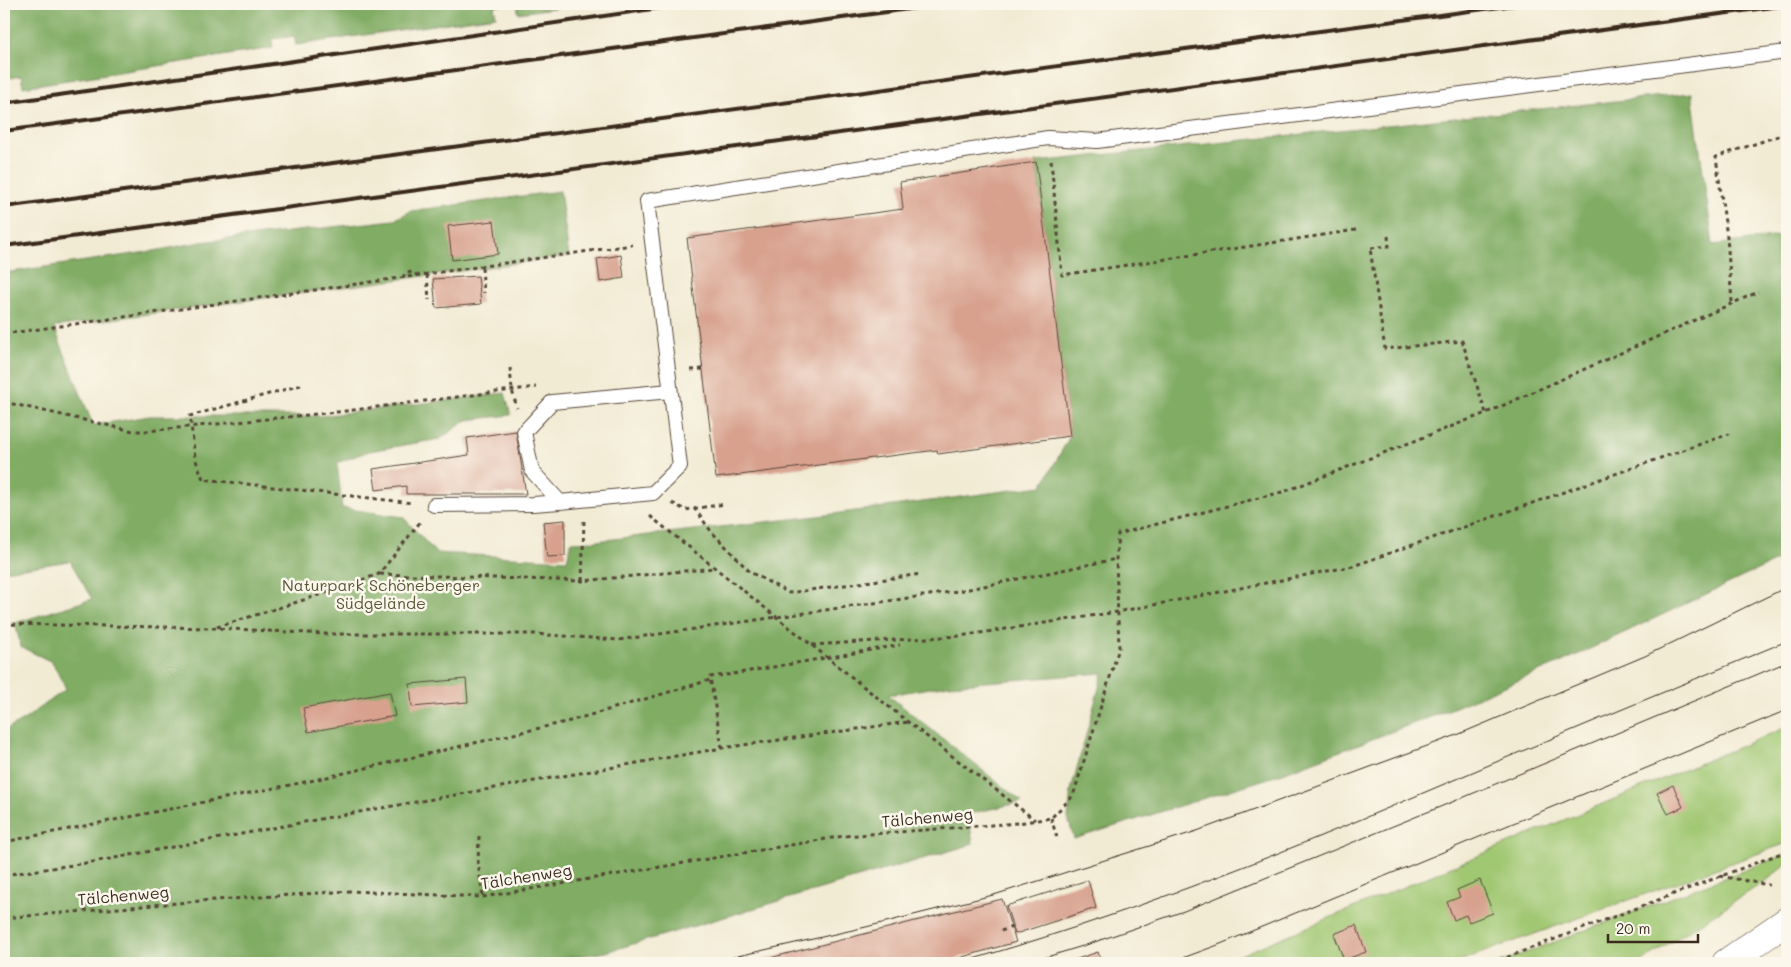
<svg xmlns="http://www.w3.org/2000/svg" width="1791" height="967" font-family="Mali,sans-serif">
<style>
.green{fill:#a0c772;stroke:#6e7848}
.forest{fill:#80ac64;stroke:#5e6b41}
.building{fill:#d8a18e}
.lines{fill:none;stroke-linecap:round;stroke-linejoin:round}
.lane-casing{stroke:#564739;stroke-width:16}
.secondary-casing{stroke:#564739;stroke-width:29}
.path{stroke:#564739;stroke-width:3;stroke-dasharray:4 4;stroke-linecap:butt}
.lane{stroke:#fff;stroke-width:14}
.secondary{stroke:#fff;stroke-width:28}
.tram{stroke:#3b2a1e;stroke-width:1}
.rail{stroke:#3b2a1e;stroke-width:4}
.path-bridge{stroke:#564739;stroke-width:3;stroke-dasharray:4 4;stroke-linecap:butt}
.labels{text-anchor:middle;dominant-baseline:central;stroke-width:5;stroke-linejoin:round;paint-order:stroke}
.park-label{font-size:16px;fill:#595937;stroke:#fbf7ec}
.street-label{font-size:16px;fill:#3b2a1e;stroke:#fbf7ec}
</style>
<rect width="100%" height="100%" fill="#fbf7ec"/>
<filter id="ink" filterUnits="userSpaceOnUse"><feTurbulence type="fractalNoise" baseFrequency=".02" numOctaves="2"/><feDisplacementMap in="SourceGraphic" scale="10" xChannelSelector="R" yChannelSelector="G"/><feConvolveMatrix kernelMatrix="1 2 1 2 8 2 1 2 1" color-interpolation-filters="sRGB"/></filter>
<filter id="wash" filterUnits="userSpaceOnUse"><feTurbulence type="fractalNoise" baseFrequency=".0096" numOctaves="4" result="noise"/><feDisplacementMap in="SourceGraphic" scale="20" xChannelSelector="R" yChannelSelector="G"/><feGaussianBlur stdDeviation="1.12" result="paint"/><feColorMatrix in="noise" values="0 0 0 0 0 0 0 0 0 0 0 0 0 0 0 0 0 1.4 0 .05"/><feComposite in="paint" operator="in"/></filter>
<g filter="url(#wash)">
<rect width="100%" height="100%" fill="#f2ebd4"/>
<path class="green" d="M1787 727V843L1454 963H1221Z
M1787 854V863L1770 878 1639 963H1499Z"/>
<path class="forest" d="M4 4H509L494 6 496 16 296 45 294 36 272 39 273 48 23 87 21 76 4 79Z
M517 4H584L518 13Z
M1692 93 1713 245 1787 235V556L1562 662 1446 711 1272 777 1074 839 1068 818 1071 790 1103 673 948 685 888 695 1022 802 968 814 973 844 606 952 532 963H4V731L25 719 66 689 52 662 21 647 15 623 92 599 70 561 4 571V273L154 251 201 242 394 220 411 211 560 191 569 256 54 327 93 425 150 416H321L505 393 511 415 467 420 440 439 369 451 337 463 342 508 403 517 436 553 567 560 571 542 596 541 818 516 1042 486 1070 436 1036 162Z"/>
<g id="blocks">
<path class="building" d="M1036 162 1070 436 938 454 937 450 716 478 687 238 903 209 900 182Z
M494 221 498 254 452 260 448 226Z
M621 255 624 278 600 282 597 259Z
M478 276 481 304 436 308 433 279Z
M516 431 526 494H406V486L376 490 373 469 469 455 467 438Z
M565 520V556L547 557 543 522Z
M466 679 468 702 412 707 410 684Z
M390 692 395 716 308 732 303 708Z
M1673 785 1683 807 1668 814 1657 793Z
M1088 880 1096 908 1015 934 1006 906Z
M1480 880 1493 913 1469 922 1466 915 1454 920 1447 902 1460 897 1457 890Z
M1002 899 1016 942 941 963H750Z
M1356 925 1366 952 1344 960 1334 934Z
M1098 952 1102 963H1065Z"/>
</g>
</g>
<g filter="url(#ink)">
<use href="#blocks" fill-opacity="0" stroke="#564739" stroke-width="1"/>
<g class="lines">
<defs>
<path id="lane" d="M670 391 552 402 524 432 532 471 560 502 653 493 680 466 647 201 1048 138 1097 141 1787 52
M434 505 533 504 560 502"/>
<path id="secondary" d="M1726 963 1787 921"/>
</defs>
<use href="#lane" class="lane-casing"/>
<use href="#secondary" class="secondary-casing"/>
<path class="path" d="M1051 161 1062 275 1356 230
M1388 236 1389 246 1370 248 1385 349 1462 341 1486 413
M482 268 484 293
M427 275 429 300
M403 278 405 273 413 272 418 276
M1732 302 1727 237 1716 157 1787 133
M4 334 632 245
M510 368 512 390 517 408
M691 370 703 369
M301 385 190 416 195 458 203 479 413 503
M4 402 133 431H147L337 412 536 387
M672 503 685 510 725 504
M694 508 711 531 750 572 789 593 921 574
M650 516 908 722 1035 820
M380 574 582 581 715 568
M582 581 584 521
M4 624 214 628 325 634H535L618 640 964 590 1116 559
M217 627 310 598 379 574 421 521
M812 645 960 636 1117 612 1353 566 1729 434
M722 748 710 677 733 674
M1051 818 1058 841
M479 836 478 863 483 897
M4 842 310 781 570 721 710 680
M4 875 93 862 342 815 722 748 908 722
M1720 876 1769 885
M4 918 200 901 350 891 483 897 844 836 1018 823 1051 818 1073 796 1119 648 1116 559 1118 534 1286 491 1486 413 1758 292
M1001 931 1012 927
M1492 963 1787 851"/>
<use href="#lane" class="lane"/>
<use href="#secondary" class="secondary"/>
<path class="tram" d="M707 963 866 927 997 894 1197 831 1457 735 1645 656 1787 587
M959 963C1115 919 1267 860 1416 796 1540 743 1664 692 1787 641
M1027 963 1086 945 1184 911 1462 798 1787 662
M1169 963 1218 945 1787 710"/>
<path class="rail" d="M4 103 687 4
M4 131 946 4
M4 207 1522 4
M4 246 1787 5"/>
<path class="path-bridge" d="M733 674 900 645"/>
</g>
</g>
<g class="labels">
<g class="park-label">
<text x="381" y="584">Naturpark Schöneberger<tspan x="381" dy="18">Südgelände</tspan></text>
</g>
<g class="street-label">
<text transform="translate(927 817) rotate(-5)">Tälchenweg</text>
<text transform="translate(526 876) rotate(-9)">Tälchenweg</text>
<text transform="translate(123 895) rotate(-5)">Tälchenweg</text>
</g>
</g>
<rect width="1791" height="967" fill="none" stroke="#fbf7ec" stroke-width="20"/>
<path d="M1608 934v8h90v-8" fill="none" stroke="#3b2a1e" stroke-width="2.5"/>
<text x="1616" y="934" font-size="15" fill="#3b2a1e" stroke="#fbf7ec" stroke-width="4" paint-order="stroke">20 m</text>
</svg>
